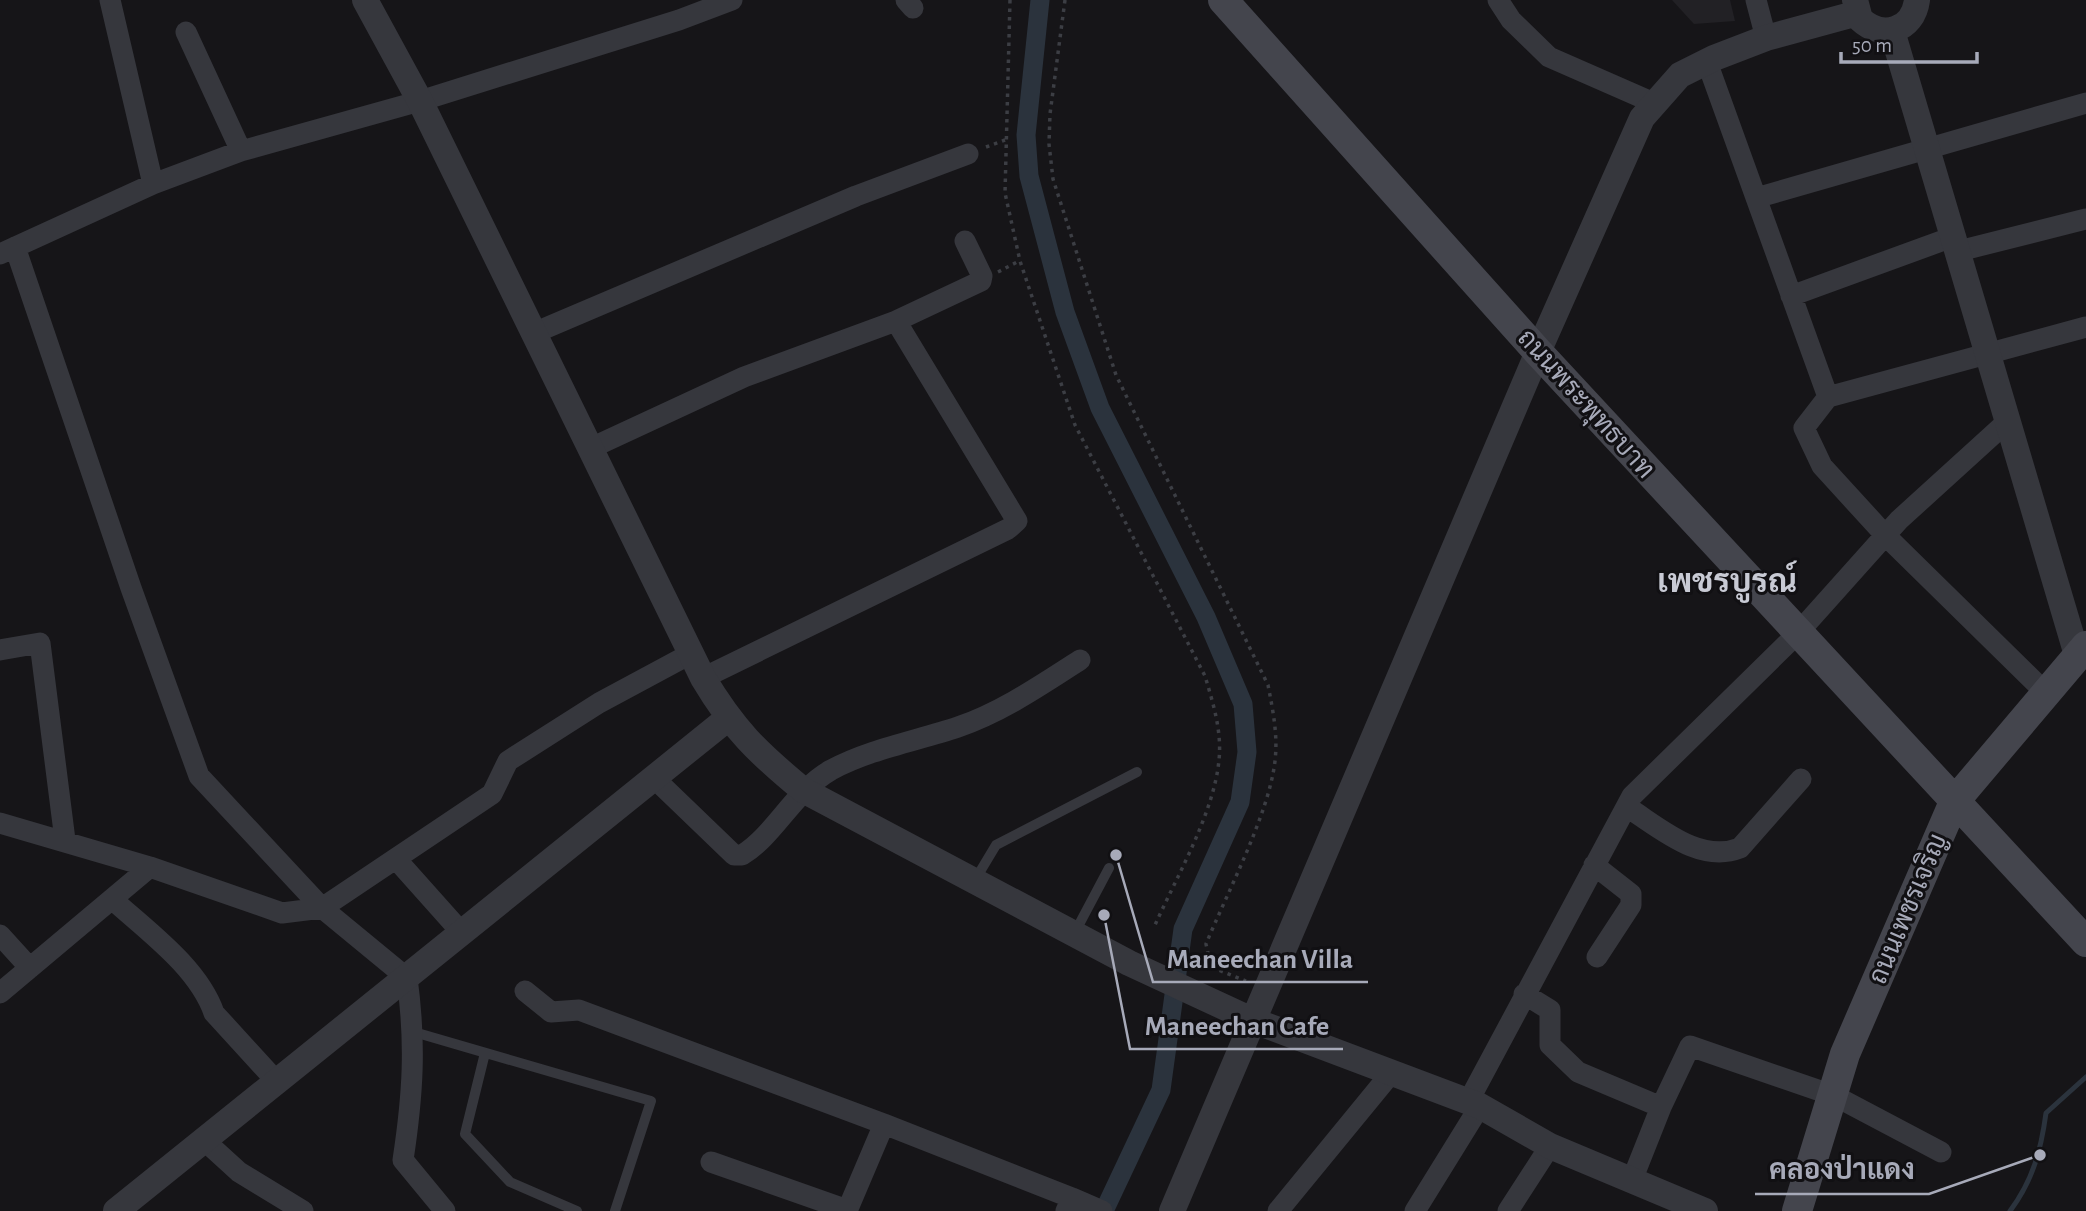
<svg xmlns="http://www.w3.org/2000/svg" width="2086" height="1211" font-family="'Alegreya Sans',Sarabun,sans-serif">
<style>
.built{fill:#222125}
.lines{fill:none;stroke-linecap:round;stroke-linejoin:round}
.stream{stroke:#2b333d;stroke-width:5}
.canal{stroke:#2b333d;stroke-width:19}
.path{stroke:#3c3e44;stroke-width:3.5;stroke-dasharray:3.5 5;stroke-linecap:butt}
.service{stroke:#36373d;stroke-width:10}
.minor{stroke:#36373d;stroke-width:21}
.tertiary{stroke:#36373d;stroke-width:26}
.secondary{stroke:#44454d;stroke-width:30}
.labels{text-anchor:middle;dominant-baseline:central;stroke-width:6;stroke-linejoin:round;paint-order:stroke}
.street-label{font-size:26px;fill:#a7aab9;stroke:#111013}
.district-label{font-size:33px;font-weight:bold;fill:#c8cad4;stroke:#111013}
.leader{fill:none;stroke:#a7aab9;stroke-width:2.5}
.callout-dot{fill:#a7aab9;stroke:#111013;stroke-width:2.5}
.callout-label{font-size:28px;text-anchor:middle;font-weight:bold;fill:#a7aab9;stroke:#111013;stroke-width:6;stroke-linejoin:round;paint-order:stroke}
</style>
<rect width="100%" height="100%" fill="#161518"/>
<path class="built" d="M1672 0H1730L1735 21 1694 24Z"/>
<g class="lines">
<path class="stream" d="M2010 1211C2033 1180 2041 1150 2046 1113L2086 1077"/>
<path class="canal" d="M1040 0 1026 135 1029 176 1065 312 1100 408 1206 617 1243 704 1247 752 1240 802 1183 929 1161 1090 1104 1211"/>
<path class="path" d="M1010 0 1005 193 1020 261 1075 425 1205 676C1213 703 1222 731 1219 760 1214 813 1177 876 1155 925
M1065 0 1050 114 1049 144 1053 179 1116 375 1268 685C1273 711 1278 735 1275 761 1269 814 1227 893 1206 944L1211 967 1246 981
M986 147 1005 140
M998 272 1019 261"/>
<path class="service" d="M975 880 996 845 1137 772
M1074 934 1109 868
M414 1032 651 1101 615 1211
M485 1053 465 1134 510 1182 577 1211"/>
<path class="minor" d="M110 0 153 184
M906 0 913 8
M1498 0 1511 20 1549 57 1654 103
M1756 0 1766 38
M186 32 241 151
M1707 62 1828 397 2086 327
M1756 198 2086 103
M15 247 131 588 199 776 322 908 492 794 508 761 599 703 692 653
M1959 251 2086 219
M0 254 153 184 241 151 420 101 679 20 732 0
M1791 296 1955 236
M896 321 981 281 982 276 965 241
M534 333 856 196 968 154
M1828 397 1804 428 1822 466 1885 535 2046 693
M591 448 744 377 896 321 1017 521 1008 529 703 678
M0 650 40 643 65 840
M654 778 734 855H742C774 836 794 791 831 770 870 749 916 741 958 727 1002 712 1041 685 1080 660
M1627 807C1659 827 1699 864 1740 848L1801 779
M0 823 150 867 282 913 322 908 407 978C416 1044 413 1094 403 1160L445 1211
M396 859 462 933
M1594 865 1631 894V905L1597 957
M112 899C147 931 198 967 214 1013L278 1083
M0 935 30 968
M525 991 551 1012 579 1010 884 1124
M0 993 150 867
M1524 994 1550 1010V1045L1578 1072 1661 1107
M1468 1102 1632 796 1797 634 1899 520 2009 420
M205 1141 239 1172 303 1211
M711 1162 847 1210
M1632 1180 1661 1107 1690 1046 1835 1096 1941 1152
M1072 1198 1102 1211
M847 1211 884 1124 1072 1198 1066 1211
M1278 1211 1392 1072
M1415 1211 1480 1106
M1508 1211 1550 1146"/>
<path class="tertiary" d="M365 0 420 101 703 678C734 730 757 752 803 790L1129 963 1252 1020 1480 1106 1550 1146 1705 1211
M1855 0 1860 19C1882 40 1913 31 1917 0
M1892 31 2077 655
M116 1211 727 719
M1172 1211 1538 352 1642 118 1680 75 1714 58 1766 38 1858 13"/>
<path class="secondary" d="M1223 0 1538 352 2086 942
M1797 1211 1845 1054 1954 802 2086 646"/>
</g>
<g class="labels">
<g class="street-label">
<text transform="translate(1586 404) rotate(48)">ถนนพระพุทธบาท</text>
<text transform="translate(1908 909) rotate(-67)">ถนนเพชรเจริญ</text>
</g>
<g class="district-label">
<text x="1727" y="582">เพชรบูรณ์</text>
</g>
</g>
<path class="leader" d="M1116 855L1153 982H1368M1104 915L1130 1049H1343M2040 1155L1929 1194H1755"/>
<g class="callout-dot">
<circle cx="1116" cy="855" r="7"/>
<circle cx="1104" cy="915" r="7"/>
<circle cx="2040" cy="1155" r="7"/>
</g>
<g class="callout-label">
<text x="1260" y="968">Maneechan Villa</text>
<text x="1237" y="1035">Maneechan Cafe</text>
<text x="1842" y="1179">คลองป่าแดง</text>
</g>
<path d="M1841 52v10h136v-10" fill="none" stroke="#a7aab9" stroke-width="3.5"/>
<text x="1852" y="52" font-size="21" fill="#a7aab9" stroke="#111013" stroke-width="5" paint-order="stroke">50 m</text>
</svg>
